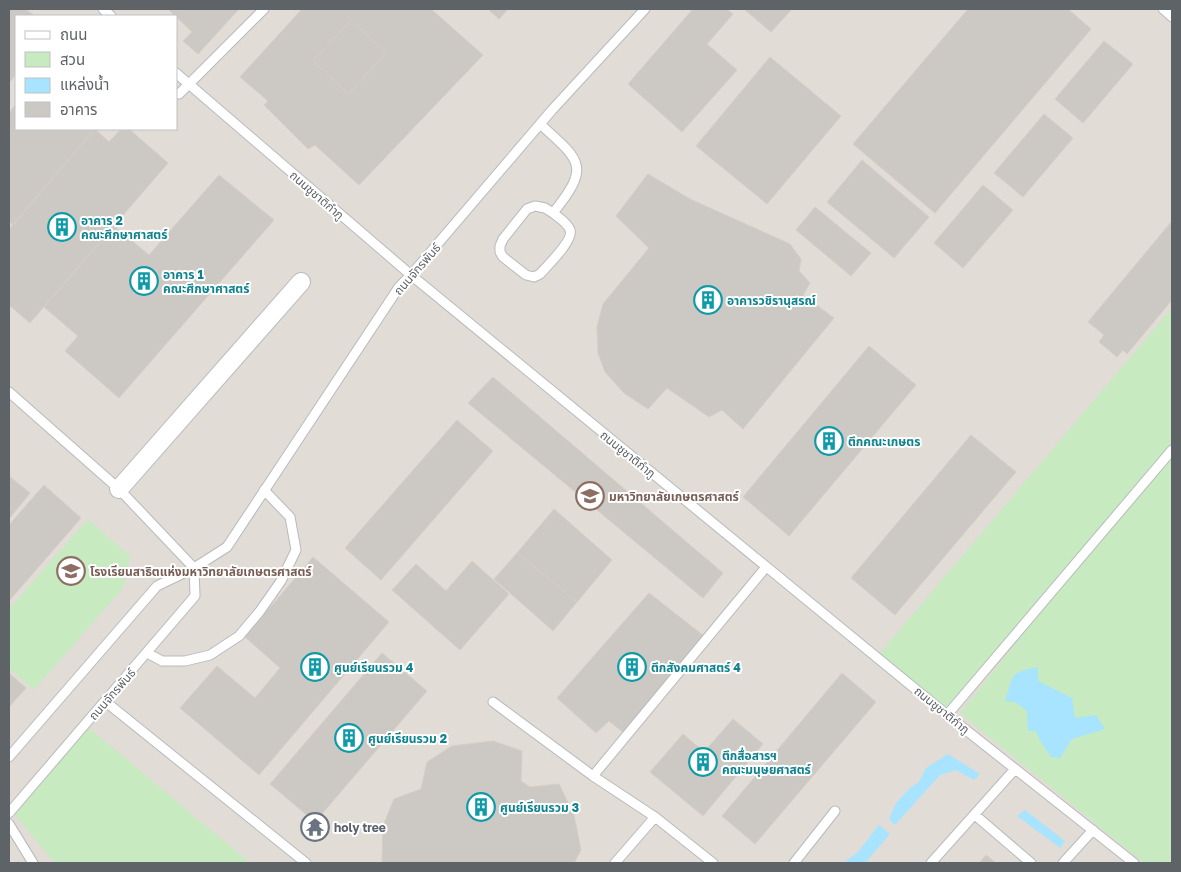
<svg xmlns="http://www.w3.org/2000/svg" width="1181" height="872" font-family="'Golos Text','Noto Sans Thai',sans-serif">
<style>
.education{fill:#e1dcd5;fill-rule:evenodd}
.green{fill:#c7eac1}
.water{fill:#a8e4ff}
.building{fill:#ccc8c3;stroke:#d6cec4;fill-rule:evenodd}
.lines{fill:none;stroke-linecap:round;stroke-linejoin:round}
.service-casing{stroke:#b7babe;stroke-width:11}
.minor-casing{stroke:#b7babe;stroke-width:20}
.service{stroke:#fff;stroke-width:9}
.minor{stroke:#fff;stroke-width:18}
.labels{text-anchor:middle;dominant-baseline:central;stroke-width:4;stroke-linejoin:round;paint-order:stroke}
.street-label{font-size:12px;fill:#5e6368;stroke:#fff}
.culture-label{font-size:12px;font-weight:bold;fill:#0d838f;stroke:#fff;text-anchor:start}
.education-label{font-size:12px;font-weight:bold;fill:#785e54;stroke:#fff;text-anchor:start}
.worship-label{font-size:12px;font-weight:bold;fill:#5b616d;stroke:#fff;text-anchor:start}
</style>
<rect width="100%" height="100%" fill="#f1ede6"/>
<path class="education" d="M9 9H1172V863H9ZM16 16H176V129H16Z"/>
<path class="green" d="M1172 308V488L1171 490 1172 492V863H1144L960 713 1131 500 947 715 877 657Z
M88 519 130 556 123 588 34 690 9 668V609Z
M88 727 250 863H55L14 814Z"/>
<path class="water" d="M1038 667V681L1072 698 1075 718 1096 715 1105 729 1072 739 1060 758 1051 757C1045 747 1039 741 1036 731H1028L1027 711 1015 702 1005 701C1014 674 1009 673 1038 667Z
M948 754 980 774 974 780 956 770 940 775 895 825 889 819 896 803 910 788 919 782 926 768Z
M1025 810 1065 841 1060 848 1017 816Z
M879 825 890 834 865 863H846L847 860 857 853Z"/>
<path class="building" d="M9 9H25L35 16H16V74L9 83Z
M168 9H239L198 54 183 41 192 32Z
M302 9H431L483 55 359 185 315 145 308 149 264 105 268 101 240 77ZM351 20 386 53 349 94 313 61Z
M488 9H508L499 19Z
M693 9H726L733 14 707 44 737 70 682 132 628 84Z
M744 9H792L771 32Z
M968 9H1068L1091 29 935 213 853 144Z
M351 20 386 53 349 94 313 61Z
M1104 41 1133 64 1083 123 1055 99Z
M770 57 841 116 767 204 696 146Z
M16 104V129H95L13 225 9 221V113Z
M1044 114 1073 138 1023 197 994 173Z
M95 129 109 142 121 129H129L168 163 30 323 9 305V229Z
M862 160 929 217 894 258 827 202Z
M648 174 690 199 790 244 801 259 799 271 810 283 803 295 834 318 743 429 722 410 709 417 667 388 648 409 624 393 605 372 598 353 597 327 603 304 649 248 616 216Z
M219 175 274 220 119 398 65 351 78 336 44 307 114 226 149 255Z
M983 185 1013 210 963 268 934 243Z
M815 207 871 253 851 276 796 230Z
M1172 221V300L1127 354 1123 350 1117 357 1099 342 1104 335 1088 322Z
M869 346 916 385 789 536 743 497Z
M493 377 723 573 703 598 468 403Z
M457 420 493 451 381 580 345 548Z
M971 435 1016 472 895 615 851 578Z
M9 476 30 493 9 519Z
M44 485 81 518 9 601V525Z
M554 509 612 560 577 602 517 553Z
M517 553 577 602 553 631 494 579Z
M313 557 389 622 259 775 180 708 217 666 255 698 280 668 245 637Z
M472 561 509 594 460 650 392 590 416 564 446 591Z
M649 593 704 636 625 734 609 721 596 733 557 698Z
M382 653 427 691 315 822 270 784Z
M9 673 26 688 9 707Z
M842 673 876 702 755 844 722 816Z
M733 719 763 744 703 816 650 772 683 734 704 752Z
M493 741 522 751 521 781 530 787 559 784 574 815 581 850 574 863H382L383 826 394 799 421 789 427 762 452 746Z
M986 855 996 863H979Z"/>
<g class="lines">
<defs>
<path id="service" d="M103 9 111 16
M1163 9 1172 17
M176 73 411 275 947 715 1134 863
M179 94 264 9
M540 124C581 161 591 166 553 213L545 208 535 206 527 209 503 239 500 246V252L503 257 526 275 534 277 540 274C547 266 574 240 570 230 568 223 558 217 553 213
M9 392 119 489 194 568 195 596 9 813
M147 653 162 661H185L210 655 239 636 260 611 281 581 296 550 290 517 264 490
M106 702 306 863
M493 702 593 776 655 817 713 863
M947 715 1172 450
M9 757 157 586 194 568 227 547 399 287 411 275 552 110 645 9
M593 776 766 567
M975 815 1031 863
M9 824 33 863
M615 863 655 817
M794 863 835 811
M931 863 1015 769
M1063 863 1093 830"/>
<path id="minor" d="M119 489 301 282"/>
</defs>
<use href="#service" class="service-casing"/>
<use href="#minor" class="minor-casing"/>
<use href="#service" class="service"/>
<use href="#minor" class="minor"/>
</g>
<defs>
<symbol id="building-ring" viewBox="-11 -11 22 22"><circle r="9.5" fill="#fff" stroke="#0f9aa8" stroke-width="1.5"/><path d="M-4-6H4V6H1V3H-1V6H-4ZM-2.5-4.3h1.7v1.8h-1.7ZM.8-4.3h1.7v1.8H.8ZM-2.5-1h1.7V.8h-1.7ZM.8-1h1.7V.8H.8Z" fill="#0f9aa8"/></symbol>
<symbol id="university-ring" viewBox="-11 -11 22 22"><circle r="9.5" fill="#fff" stroke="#8d6e63" stroke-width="1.5"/><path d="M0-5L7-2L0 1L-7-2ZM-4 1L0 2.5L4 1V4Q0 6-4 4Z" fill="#8d6e63"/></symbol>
<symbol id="school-ring" viewBox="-11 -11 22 22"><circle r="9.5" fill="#fff" stroke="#8d6e63" stroke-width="1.5"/><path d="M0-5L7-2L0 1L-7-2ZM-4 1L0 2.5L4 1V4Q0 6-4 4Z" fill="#8d6e63"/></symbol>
<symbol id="temple-ring" viewBox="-11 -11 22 22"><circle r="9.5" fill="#fff" stroke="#6b7280" stroke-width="1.5"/><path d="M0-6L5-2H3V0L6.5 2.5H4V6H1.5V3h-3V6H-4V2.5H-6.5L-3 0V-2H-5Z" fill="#6b7280"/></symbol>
</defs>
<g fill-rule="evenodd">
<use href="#building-ring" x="46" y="211" width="32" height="32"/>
<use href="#building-ring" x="128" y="265" width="32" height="32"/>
<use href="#building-ring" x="692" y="284" width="32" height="32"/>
<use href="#building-ring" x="813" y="425" width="32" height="32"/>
<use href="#university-ring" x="574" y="480" width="32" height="32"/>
<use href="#school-ring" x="55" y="555" width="32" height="32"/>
<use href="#building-ring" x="299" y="651" width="32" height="32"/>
<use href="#building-ring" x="616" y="651" width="32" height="32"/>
<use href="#building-ring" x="333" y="722" width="32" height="32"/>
<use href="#building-ring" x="687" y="746" width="32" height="32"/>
<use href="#building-ring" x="465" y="791" width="32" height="32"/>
<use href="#temple-ring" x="299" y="811" width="32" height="32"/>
</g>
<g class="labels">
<g class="street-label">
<text transform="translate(317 195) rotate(41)">ถนนชูชาติกำภู</text>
<text transform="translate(417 269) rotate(-49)">ถนนจักรพันธ์</text>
<text transform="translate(628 454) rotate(39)">ถนนชูชาติกำภู</text>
<text transform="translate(112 694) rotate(-49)">ถนนจักรพันธ์</text>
<text transform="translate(942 710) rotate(39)">ถนนชูชาติกำภู</text>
</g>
<g class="culture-label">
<text x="81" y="220">อาคาร 2<tspan x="81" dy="14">คณะศึกษาศาสตร์</tspan></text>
<text x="163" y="274">อาคาร 1<tspan x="163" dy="14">คณะศึกษาศาสตร์</tspan></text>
<text x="727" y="300">อาคารวชิรานุสรณ์</text>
<text x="848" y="441">ตึกคณะเกษตร</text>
<text x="334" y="667">ศูนย์เรียนรวม 4</text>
<text x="651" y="667">ตึกสังคมศาสตร์ 4</text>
<text x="368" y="738">ศูนย์เรียนรวม 2</text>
<text x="722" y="755">ตึกสื่อสารฯ<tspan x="722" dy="14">คณะมนุษยศาสตร์</tspan></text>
<text x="500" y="807">ศูนย์เรียนรวม 3</text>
</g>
<g class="education-label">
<text x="609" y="496">มหาวิทยาลัยเกษตรศาสตร์</text>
<text x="90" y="571">โรงเรียนสาธิตแห่งมหาวิทยาลัยเกษตรศาสตร์</text>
</g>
<g class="worship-label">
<text x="334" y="827">holy tree</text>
</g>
</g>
<rect width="1181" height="872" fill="none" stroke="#5e6368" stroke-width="20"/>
<rect x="15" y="15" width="162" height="115" fill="#ffffff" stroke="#bfc1c3"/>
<rect x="25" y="31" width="25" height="8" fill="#ffffff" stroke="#bfc1c3"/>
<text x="60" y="40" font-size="15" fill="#5e6368">ถนน</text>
<rect x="25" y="52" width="25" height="15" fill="#c7eac1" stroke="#bfc1c3"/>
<text x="60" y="65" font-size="15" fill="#5e6368">สวน</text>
<rect x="25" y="78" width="25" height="15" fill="#a8e4ff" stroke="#bfc1c3"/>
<text x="60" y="90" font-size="15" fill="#5e6368">แหล่งน้ำ</text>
<rect x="25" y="102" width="25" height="15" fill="#ccc8c3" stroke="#bfc1c3"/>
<text x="60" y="115" font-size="15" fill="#5e6368">อาคาร</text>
</svg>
